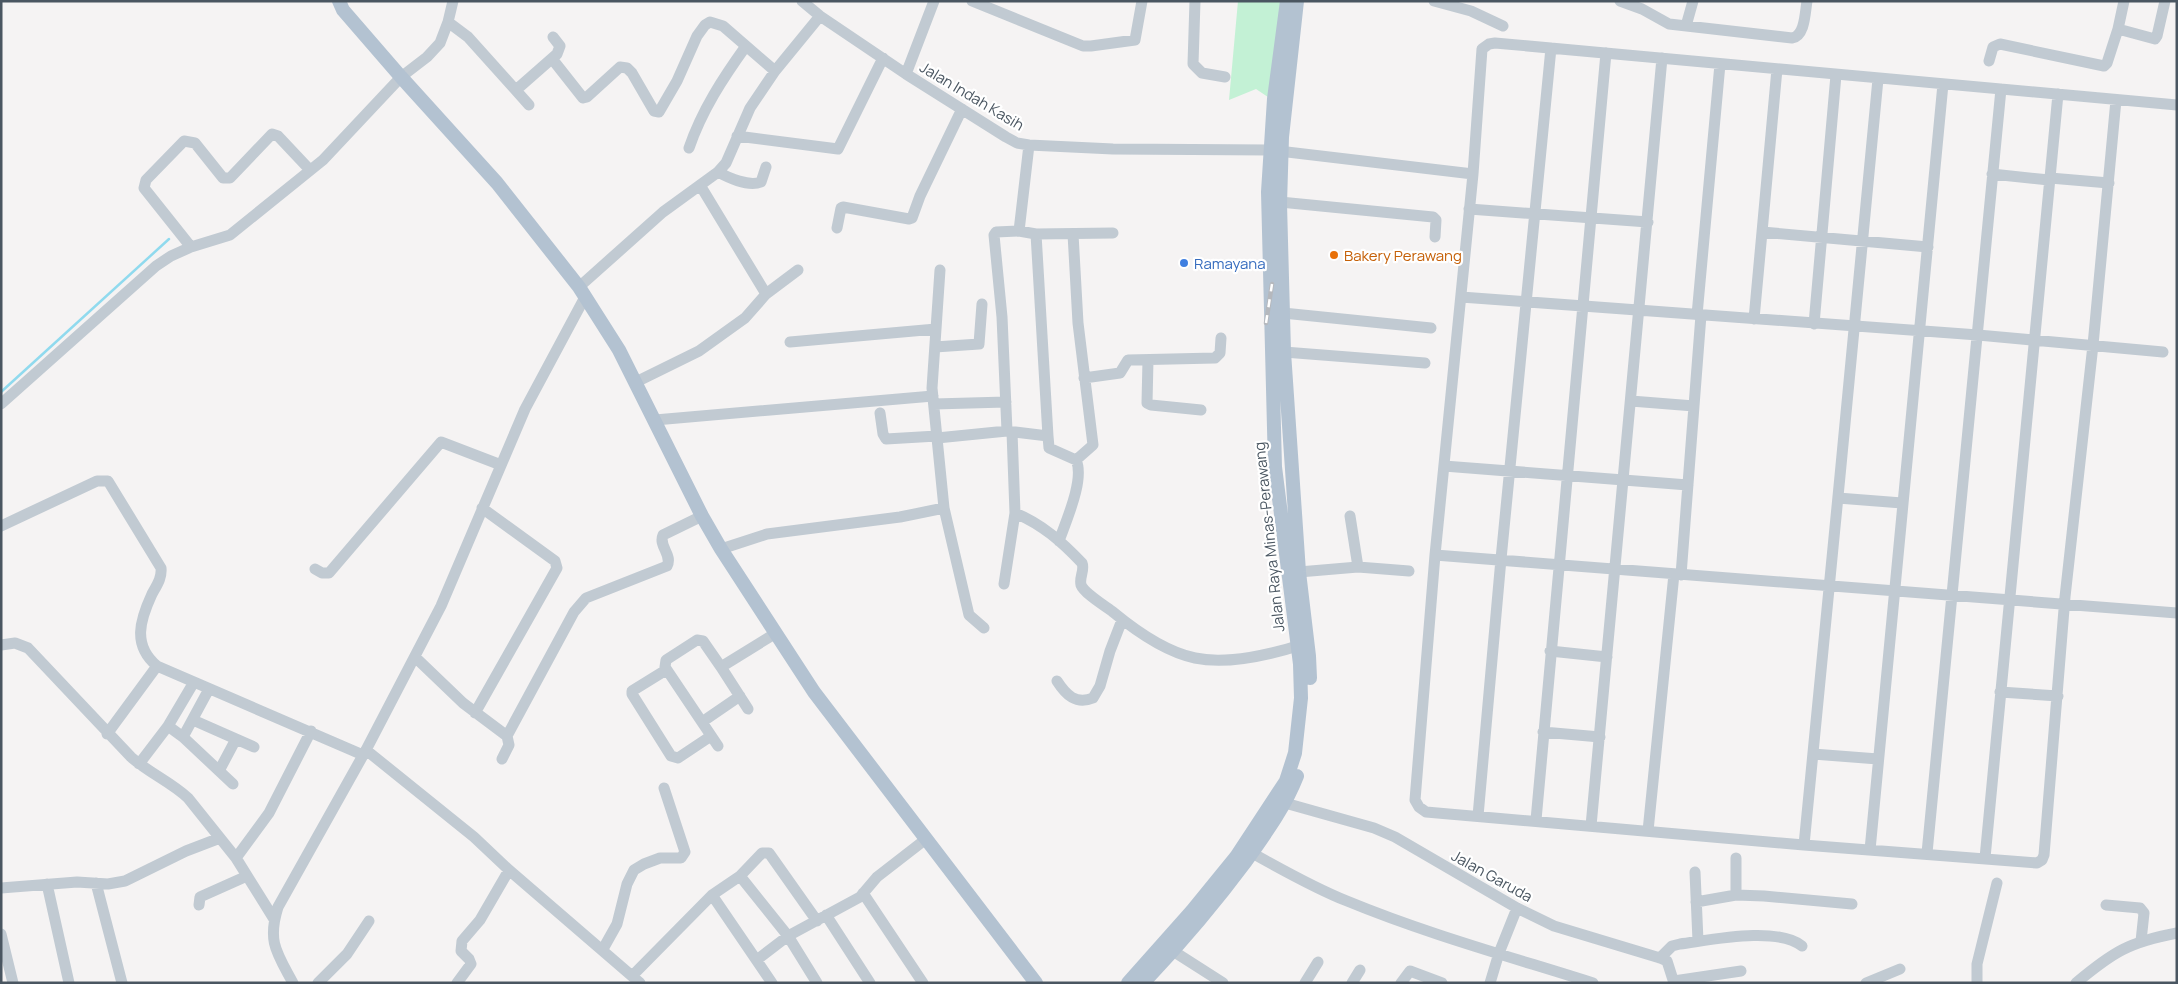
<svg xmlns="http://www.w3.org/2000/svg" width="2178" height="984" font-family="Manrope,sans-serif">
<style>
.green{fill:#c3f1d5}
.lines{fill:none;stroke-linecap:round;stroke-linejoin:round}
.stream{stroke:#90daee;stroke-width:2.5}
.minor{stroke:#c1cad2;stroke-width:11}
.major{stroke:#b3c2d1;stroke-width:14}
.rail-casing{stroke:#b5b8bd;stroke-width:4.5}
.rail{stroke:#fff;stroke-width:2.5;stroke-dasharray:8;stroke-linecap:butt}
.food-dot{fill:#e8710a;stroke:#fff;stroke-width:2}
.shop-dot{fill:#3f7fe0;stroke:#fff;stroke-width:2}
.labels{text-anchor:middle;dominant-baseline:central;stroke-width:4.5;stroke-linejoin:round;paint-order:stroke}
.street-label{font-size:15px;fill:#4a5661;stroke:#fff}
.food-label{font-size:15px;fill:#c56008;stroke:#fff;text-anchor:start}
.shop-label{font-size:15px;fill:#366cbe;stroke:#fff;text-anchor:start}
</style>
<rect width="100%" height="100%" fill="#f5f3f3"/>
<path class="green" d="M1238 1H1289L1277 103 1256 89 1229 100Z"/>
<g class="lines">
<path class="stream" d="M1 392 169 239"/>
<path class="minor" d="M802 1 820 16 906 74 1006 137 1017 143 1029 145 1113 149 1270 150 1473 174 1482 49 1489 44 1495 43 2177 105
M972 1 1083 46H1091L1135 40 1142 1
M1195 1 1193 64 1202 73 1225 77
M1434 1 1471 11 1503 26
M1620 1 1642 9 1669 24 1792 38C1805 36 1805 13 1807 1
M2124 1 2118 29 2155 39 2157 36 2165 1
M448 22 468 37 529 105
M1686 26 1693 1
M553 60 583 98 587 97 620 67 627 68 632 73 654 111 659 112 677 81 697 36 705 25 710 22 723 26 775 71
M1989 61 1993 47 2000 44 2104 66 2107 63 2118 29
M906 74 934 1
M516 90 557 54 560 46 553 37
M737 136 838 149 883 58
M689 148C702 110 723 78 746 46
M718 172C729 178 749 187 761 182L766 167
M1473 174 1435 555 1415 800 1419 807 1426 812 1804 845 2037 863 2042 860 2044 855 2065 597 2093 345 2116 100
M1992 174 2049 180
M2050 178 2109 183
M700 185 766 294
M1280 202 1433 217 1436 220 1435 237
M1469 209 1648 222
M837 228 841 208 843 207 909 219 912 218 920 196 962 109
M1762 232 1928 247
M1036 234 1113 233
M191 247 144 188 146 180 184 141 195 143 223 178H230L272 134 278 136 310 170
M579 287 663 212 718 172 726 163 750 108 775 71 820 16
M1461 297 1978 335 2163 352
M1283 313 1431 328
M1697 315 1720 64
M1754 319 1777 69
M1814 324 1836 75
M790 342 936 329
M935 347 979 344 982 304
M1284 352 1425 363
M1148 360 1147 403 1151 405 1201 410
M1084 378 1120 373 1128 360 1215 358 1220 353 1221 338
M636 382 699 351 745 318 766 294 798 270
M1631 401 1694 406
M1 404 156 266 171 256 191 247 230 235 323 160 401 77 427 57 440 43 448 22 453 1
M934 404 1006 402
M880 413 883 434 886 439 937 436
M655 420 933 396
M1007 431 1002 317 994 235 996 232 1019 231
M1012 432 1015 513
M1048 436 1049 448 1076 460 1093 445 1078 323 1073 234
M937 438 1007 431 1048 436 1036 234 1019 231 1029 145
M1444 466 1688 485
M1838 498 1902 503
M944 508 969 615 984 628
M1350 516 1358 567
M1 526 97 481H108L161 568C162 578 157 585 152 594 140 620 132 645 157 666L363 755
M1059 541C1066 521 1085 479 1076 460
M721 549 767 534 900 517 944 508 932 388 940 270
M1435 555 2177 613
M315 569 322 573H329L441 442 501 465
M1299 572 1358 567 1409 571
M1681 575 1701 315
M1004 584 1015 513C1042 524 1062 542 1082 563 1085 570 1079 577 1081 585 1084 593 1105 606 1113 612 1136 631 1166 652 1195 658 1227 665 1273 654 1304 644
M1 645 15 643 28 648 131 757C149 773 171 782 188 798L236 858 274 919
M1550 651 1607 657
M415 657 463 703 507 736 509 745 502 759
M721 667 748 709
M666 670 632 691V694L671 756 678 758 711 736
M1057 681C1066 695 1076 705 1093 698L1100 686 1110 651 1122 620
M2000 692 2058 696
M475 713 557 568 555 561 482 508
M193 720 254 747
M702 722 740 696
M168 726 183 737 233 784
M1543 732 1600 737
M107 734 157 666
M507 736 574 612 586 598 667 566C673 555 658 546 663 535L702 516
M183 737 209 689
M718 746 665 667 666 660 697 640 703 641 721 667 776 633
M366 750 474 837 509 870 640 983
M1813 754 1878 759
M139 764 168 726 194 682
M219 771 236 739
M1285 803 1374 828 1395 837 1517 908 1554 926 1660 958 1667 961 1674 983
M1478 816 1501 559 1551 48
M1536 820 1606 53
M1591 826 1662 58
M1648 831 1674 574
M1804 845C1828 590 1855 334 1878 79
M1870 850 1943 84
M1252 853C1283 870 1314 888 1347 901 1427 934 1511 957 1593 983
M1927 853 2001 89
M236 858 269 813 311 731
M1736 858V895
M1985 858 2058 94
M1695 872 1698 941
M740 876 762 853H769L817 921
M96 883 122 983
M47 884 69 983
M1 888 77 882 108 884 125 881 186 851 220 838
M863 893 923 983
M712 895 772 983
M1696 902 1736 895 1764 896 1852 904
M199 905 200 897 247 876
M2106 905 2140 908 2144 913 2141 941
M826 915 870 983
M1 934 13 983
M603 949 617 924 627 884 634 870 644 864 660 858H681L685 852 664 788
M1173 951 1223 983
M1660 958 1672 946 1680 944C1711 940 1777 926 1802 946
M758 959 788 936 860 897 877 877 926 839
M633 975 712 895 740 876 788 936 817 983
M1674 981 1741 971
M293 983C277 953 267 942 278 907L366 750 441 606 525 409 585 297
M318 983 347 954 369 921
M457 983 471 964 469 959 461 951 462 941 480 920 509 870
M1305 983 1318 962
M1352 983 1360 970
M1401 983 1410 971 1442 983
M1490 983 1499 953 1517 908
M1866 983 1900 969
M1977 983V964L1997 883
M2076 983C2113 952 2129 942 2177 933"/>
<path class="major" d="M339 1 343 10 401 77 497 183 579 287 619 350 702 516 721 549 814 692 1036 983
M1297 1 1282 137 1280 204 1284 352 1299 572 1309 656 1310 678
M1128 983 1192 911 1236 857 1286 781 1295 753 1301 698 1300 664 1275 467 1268 192 1274 99 1287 1
M1143 983C1180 944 1214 904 1246 861 1265 834 1285 807 1297 776"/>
<defs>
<path id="rail" d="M1266 323 1272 284"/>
</defs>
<use href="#rail" class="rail-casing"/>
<use href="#rail" class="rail"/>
</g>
<circle class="food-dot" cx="1334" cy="255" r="5"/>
<circle class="shop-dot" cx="1184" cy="263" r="5"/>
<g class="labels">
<g class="street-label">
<text transform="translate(972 96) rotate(31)">Jalan Indah Kasih</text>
<text transform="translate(1269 537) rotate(-96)">Jalan Raya Minas-Perawang</text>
<text transform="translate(1492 876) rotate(29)">Jalan Garuda</text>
</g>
<g class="food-label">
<text x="1344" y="255">Bakery Perawang</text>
</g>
<g class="shop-label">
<text x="1194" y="263">Ramayana</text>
</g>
</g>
<rect width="2178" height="984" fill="none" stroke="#4a5661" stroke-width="5"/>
</svg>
